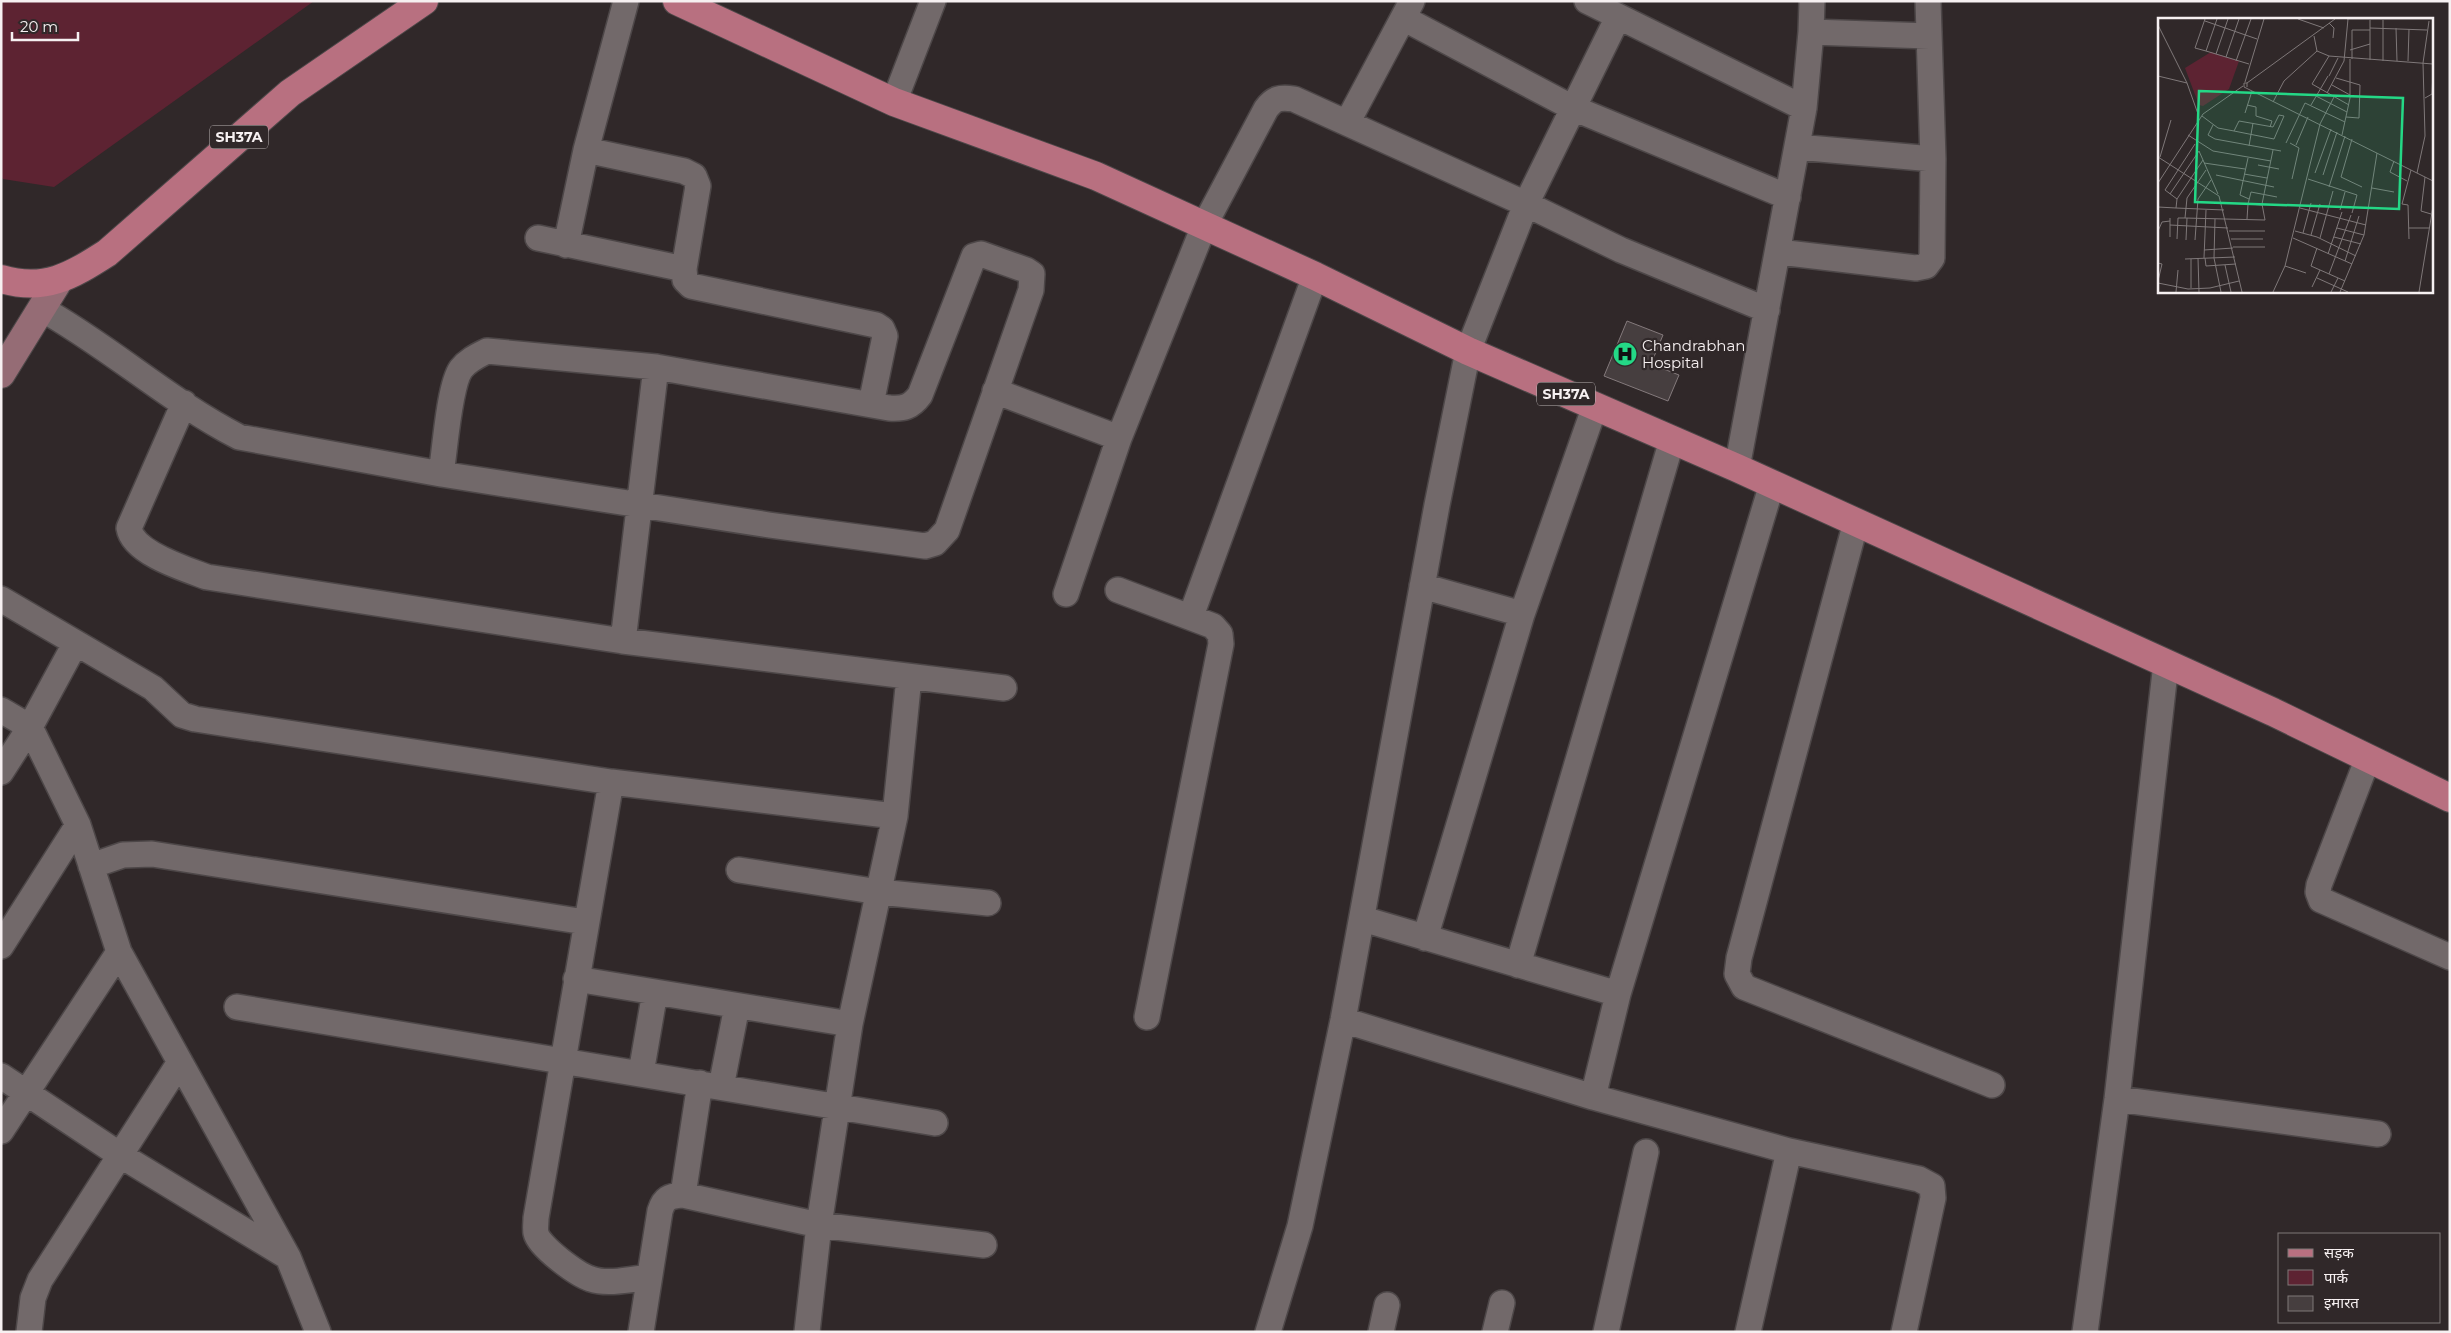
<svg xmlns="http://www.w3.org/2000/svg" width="2451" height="1333" font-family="Montserrat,'Noto Sans Devanagari',sans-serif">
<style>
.green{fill:#5d2332}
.building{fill:#463e3f;stroke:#847a7c}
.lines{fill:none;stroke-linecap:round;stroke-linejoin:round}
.street-casing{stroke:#4d4748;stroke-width:28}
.secondary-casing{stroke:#4d4748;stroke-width:30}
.primary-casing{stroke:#4d4748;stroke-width:30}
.street{stroke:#72696a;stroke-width:25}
.secondary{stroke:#956c75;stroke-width:28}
.primary{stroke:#b87080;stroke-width:28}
.labels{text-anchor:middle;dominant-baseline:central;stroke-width:4.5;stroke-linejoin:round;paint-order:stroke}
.shield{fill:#302829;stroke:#bbb4b5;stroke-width:1}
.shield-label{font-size:14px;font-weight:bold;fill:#f6f0f1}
.poi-label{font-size:15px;fill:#f6f0f1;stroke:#302829;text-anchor:start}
.inset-road{fill:none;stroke:#7f7879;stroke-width:1}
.view{fill:#24d886;fill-opacity:0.15;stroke:#24d886;stroke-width:2.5}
.inset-edge{fill:none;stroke:#f6f0f1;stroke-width:2.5}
</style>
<rect width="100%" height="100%" fill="#302829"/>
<path class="green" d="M1 1H314L54 187 3 179 1 176Z"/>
<path class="building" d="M1627 321 1663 335 1651 364 1679 375 1668 401 1604 376Z"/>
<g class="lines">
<defs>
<path id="street" d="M1587 1 1804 108
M1403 18 1573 108 1788 197
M1811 32 1929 36
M894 102 933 1
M1347 123 1412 1
M1797 147 1933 159
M586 150 684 171 694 176 698 186 684 269 685 280 691 286 876 325 882 329 885 336 871 404
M538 238 684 269
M566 245 586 150 626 1
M1778 252 1916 268 1926 266 1932 258 1933 159 1928 1
M42 309C110 347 169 401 239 437L441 474 769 525 925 546 935 543 947 530 1031 290 1032 274 1026 270 981 254 974 256 920 395C911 407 904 409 889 408L656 367 487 351C477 356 468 360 461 369 449 386 445 450 441 474
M995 391 1119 438
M184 403 129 528C133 553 185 569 207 577L623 641 1004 688
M1737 468 1804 108 1811 32 1812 1
M1856 522 1739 958 1737 974 1744 987 1992 1085
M1422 586 1522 614
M1118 590 1213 626 1220 634 1221 644 1147 1017
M1066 594 1119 438 1204 226 1266 109C1274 98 1280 97 1294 99L1526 204 1621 250 1767 310
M1 599 153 688 182 715 195 719 611 782 895 816
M1191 616 1315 276
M623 641 656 367
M1 710 30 727 75 644
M2368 758 2319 885 2318 892 2321 900 2450 957
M1 772 30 727 78 825 119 952 288 1257
M611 782 536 1218C536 1223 535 1229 536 1233 539 1247 578 1275 591 1279 608 1285 632 1279 649 1277
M91 866 123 855 152 854 585 922
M739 870 879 892 988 903
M1363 919 1618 994
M1425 938 1522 614 1595 406
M1 946 78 825
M1518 965 1672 440
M576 979 850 1024
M237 1007 935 1123
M1343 1020 1593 1097 1789 1151 1919 1179 1932 1186 1933 1198 1904 1332
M641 1073 655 992
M1 1076 120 1155 288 1257 318 1332
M721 1087 737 1006
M1593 1097 1618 994 1772 484
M2117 1099 2378 1134
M1 1131 119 952
M683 1195 700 1083
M29 1332 33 1298 40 1280 180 1062
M641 1332 660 1211C664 1198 669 1196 683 1195L819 1225 984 1245
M807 1332 819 1225 850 1024 895 816 909 677
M1268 1332 1300 1226 1343 1020 1437 505 1468 351 1526 204 1618 17
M1381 1332 1387 1305
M1495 1332 1502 1303
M1606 1332 1646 1152
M1748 1332 1789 1151
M2085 1332 2117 1099 2166 663"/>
<path id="secondary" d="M1 374 59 280"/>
<path id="primary" d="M677 1 894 102 1096 176 1315 276 1468 351 1737 468 2273 712 2450 798
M1 279C45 292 71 276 107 253L290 93 424 1"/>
</defs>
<use href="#street" class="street-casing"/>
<use href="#secondary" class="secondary-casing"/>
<use href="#primary" class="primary-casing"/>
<use href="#street" class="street"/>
<use href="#secondary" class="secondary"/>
<use href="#primary" class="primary"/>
</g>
<defs>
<symbol id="hospital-disc" viewBox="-11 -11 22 22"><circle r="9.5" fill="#24d886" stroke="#302829"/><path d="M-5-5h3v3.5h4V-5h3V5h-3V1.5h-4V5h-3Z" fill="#111"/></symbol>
</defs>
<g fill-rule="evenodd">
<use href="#hospital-disc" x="1611" y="340" width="28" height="28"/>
</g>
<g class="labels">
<g class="shield">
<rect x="210" y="125.5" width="58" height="23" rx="4"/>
<rect x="1537" y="382.5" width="58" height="23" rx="4"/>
</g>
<g class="shield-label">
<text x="239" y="137">SH37A</text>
<text x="1566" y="394">SH37A</text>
</g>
<g class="poi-label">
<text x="1642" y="345">Chandrabhan<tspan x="1642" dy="17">Hospital</tspan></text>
</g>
</g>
<g transform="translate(2158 18)">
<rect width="275" height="275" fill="#302829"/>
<path d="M53 34 81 43 71 71 45 88 41 87 27 50Z" fill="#5d2332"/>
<path class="inset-road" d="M47 1 37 30 48 33M59 1 48 33 91 46M140 1 166 10M189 1H275M212 2V42M225 2V43M47 3 99 21M171 5 176 10 175 20M0 7 29 65M212 10 269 12M238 10 239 43M156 18 159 33 171 38 275 46M192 32 212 26M58 36 70 1M171 38 154 66 191 87M68 39 81 1M194 41V12H212M78 43 93 1M250 43 251 11M0 58 29 65 40 96M171 58 180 40M178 60 202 67 201 100 188 99M87 64 106 1M89 65 177 1M174 67 192 77M89 69V65H86V69L275 163M169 75 186 43 190 1M158 78 189 94M267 80 274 76 275 52M115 84 126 63 159 33M89 87 98 89V98L114 103 112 109M153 87 170 58M87 95 94 73M44 98 60 110 76 113 116 121 126 98 121 97 115 109 81 103 76 113M55 107 50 117 57 121 123 133M30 117 55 133 113 143M184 117 192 80V41M194 121 183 159 204 169M128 125 147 85 187 104M132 125 141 130 134 161M138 127 150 99M91 128 95 105M0 139 61 178 84 274M2 139 13 102M90 140 82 177 91 181M236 143 232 154 249 163M46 145 87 151M100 147 121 151M48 152 29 180 27 200 107 202 104 186 115 132M157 155 173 111M259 155 267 118 265 45 271 3M86 156 109 160M58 157 116 169M165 157 179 114M267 159 263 193 273 196M150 161 199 177 194 195M0 165 45 96 85 68M171 169 187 118M214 170 236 174M12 176 41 133 60 176M19 181 45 142M90 186 93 174 119 179M0 189 18 190 19 181 7 172 37 126M18 190 66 192M142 190 208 207M182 192 187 174M57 201 56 240 63 274M89 201 90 186 104 187M12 207 70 210M179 210 206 217M251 210H271M0 213 4 204 12 203M71 213H107M137 213 159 219 198 238M145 215 153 185M153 217 162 186M12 219V200M176 219 203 226M135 220 194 246M162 220 175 173M19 221 20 200H27M73 221H105M251 221 250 187 244 186 253 152M28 222 29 200M37 222 40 181 53 162M75 229H107M159 230 153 248 187 263M46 232 75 230M170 236 184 194M40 240 41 274M46 240 48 192M47 240 48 248 78 246M27 241 77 239M33 241V270M187 243 201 198M0 245 4 246 0 263M67 247 73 274M127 248 148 255M171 256 193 197M159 260 190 274M0 265 30 271 52 270 81 263M154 269 162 252M18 274 20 252M115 274 127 248 162 106 176 79M173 274 180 260M182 274 206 217 219 135M261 274 275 188"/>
<path class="view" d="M41 73 245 80 241 191 37 184Z"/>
<rect width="275" height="275" class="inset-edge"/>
</g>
<rect width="2451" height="1333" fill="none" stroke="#f6f0f1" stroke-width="5"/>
<rect x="2278" y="1233" width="162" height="90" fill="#302829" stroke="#7f7879"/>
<rect x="2288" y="1249" width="25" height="8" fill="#b87080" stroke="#7f7879"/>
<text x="2324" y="1258" font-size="15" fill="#f6f0f1">सड़क</text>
<rect x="2288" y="1270" width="25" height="15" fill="#5d2332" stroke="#7f7879"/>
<text x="2324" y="1283" font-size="15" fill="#f6f0f1">पार्क</text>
<rect x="2288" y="1296" width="25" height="15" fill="#463e3f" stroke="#7f7879"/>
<text x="2324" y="1308" font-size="15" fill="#f6f0f1">इमारत</text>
<path d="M12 32v8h66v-8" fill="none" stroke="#f6f0f1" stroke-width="2.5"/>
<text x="20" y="32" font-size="15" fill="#f6f0f1" stroke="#302829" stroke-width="4" paint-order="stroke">20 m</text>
</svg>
